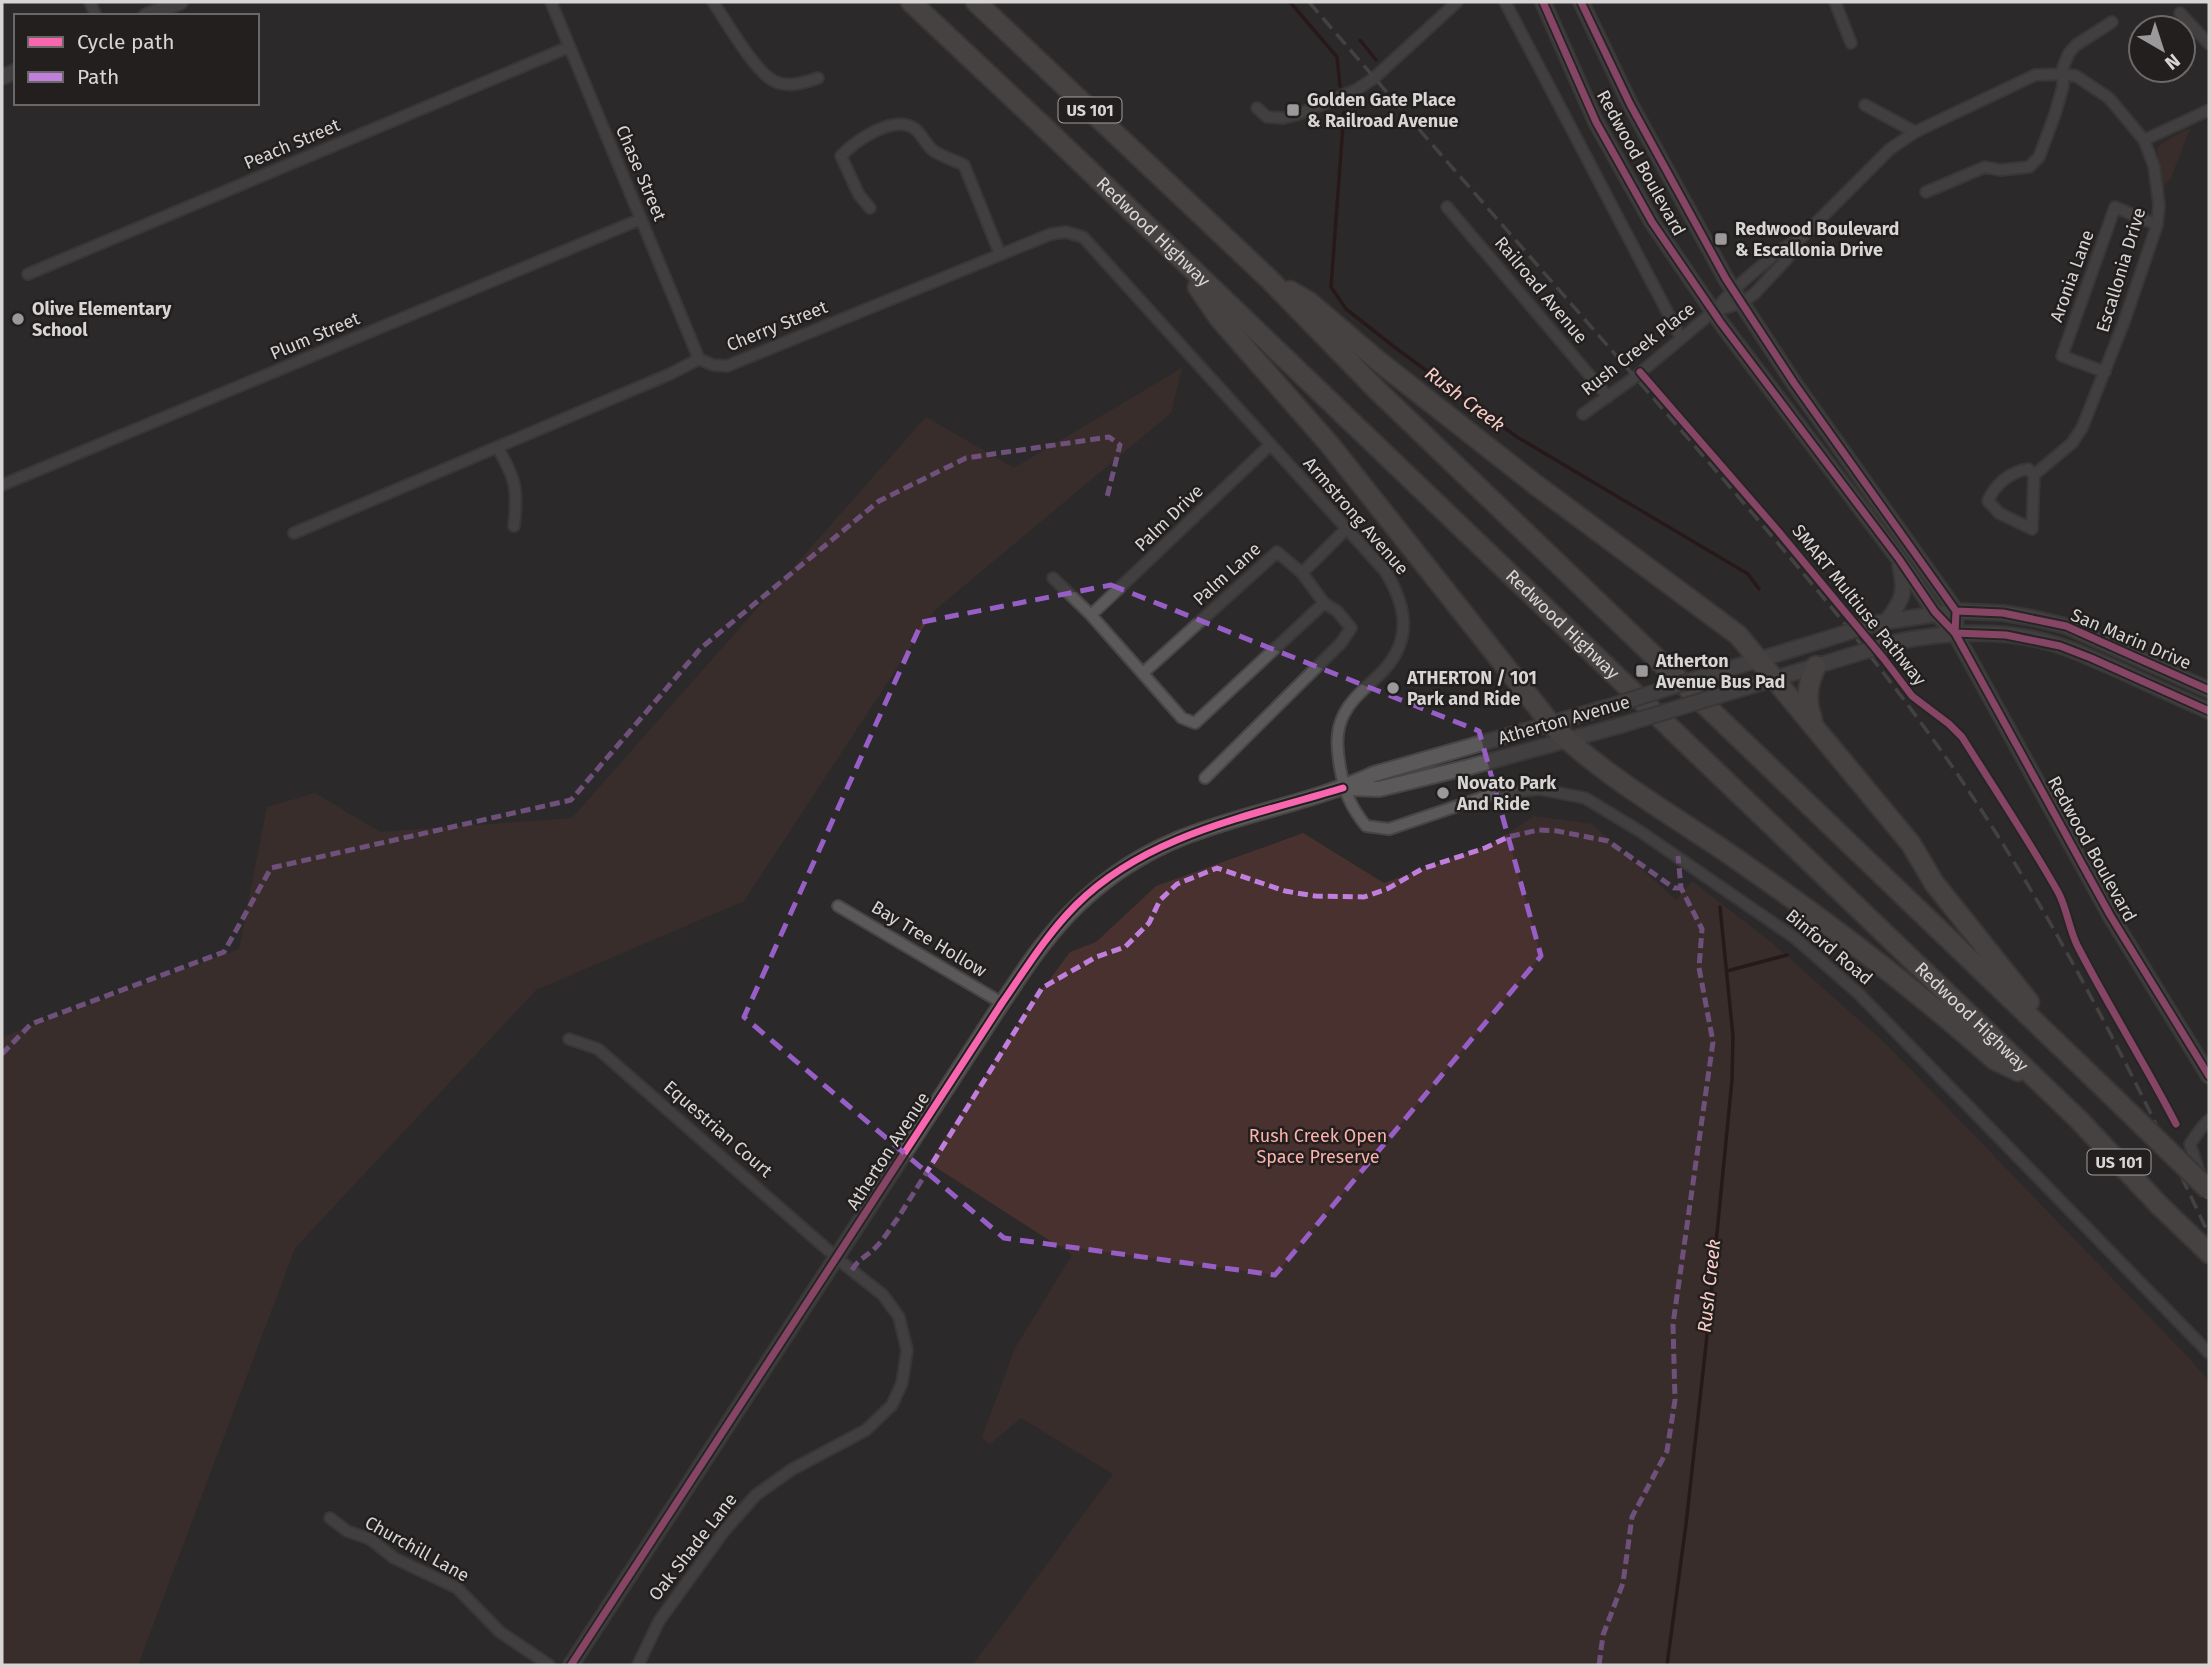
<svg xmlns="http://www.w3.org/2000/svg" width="2211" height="1667" font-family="'Fira Sans',sans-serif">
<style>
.green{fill:#48312e}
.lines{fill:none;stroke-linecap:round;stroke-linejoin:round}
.stream{stroke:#230606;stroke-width:3.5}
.street-casing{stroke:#474545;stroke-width:14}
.secondary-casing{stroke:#474545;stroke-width:18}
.highway-casing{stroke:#474545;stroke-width:23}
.street{stroke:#5b5959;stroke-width:10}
.secondary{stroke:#5b5959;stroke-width:14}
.highway{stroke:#675f5d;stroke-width:19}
.rail{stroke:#615f5f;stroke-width:3.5;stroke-dasharray:14 7;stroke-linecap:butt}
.secondary-bridge-casing{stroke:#474545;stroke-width:18;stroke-linecap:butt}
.highway-bridge-casing{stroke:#474545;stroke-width:23;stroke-linecap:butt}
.secondary-bridge{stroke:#5b5959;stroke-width:14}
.highway-bridge{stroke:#675f5d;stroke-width:19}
.quiet{stroke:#c07fdc;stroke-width:5;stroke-dasharray:10 5;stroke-linecap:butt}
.cycleway-casing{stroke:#221f1e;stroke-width:11}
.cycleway{stroke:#f766af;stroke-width:7}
.marked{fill:none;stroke:#975fc6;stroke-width:5;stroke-dasharray:14 9;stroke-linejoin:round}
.poi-dot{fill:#9b9999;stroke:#221f1e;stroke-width:2.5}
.labels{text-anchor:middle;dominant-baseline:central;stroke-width:5;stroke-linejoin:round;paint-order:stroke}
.shield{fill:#221f1e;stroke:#a19f9e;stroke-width:2}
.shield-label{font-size:16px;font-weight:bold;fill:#d8d6d5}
.poi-label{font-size:18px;font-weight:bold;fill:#d8d6d5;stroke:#221f1e;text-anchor:start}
.street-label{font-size:18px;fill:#d8d6d5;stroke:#221f1e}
.park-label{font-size:18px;fill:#fcb2aa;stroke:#221f1e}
.water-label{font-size:19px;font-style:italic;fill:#f9ccc6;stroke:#221f1e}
</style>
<rect width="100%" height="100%" fill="#2b2929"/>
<path class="green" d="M2190 128 2171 178 2163 187 2157 149 2162 143Z
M1182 368 1171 413 935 610 744 901 536 990 295 1248 138 1665H2V1043L5 1036 239 949 267 807 315 793 380 832 572 818 926 417 1014 468Z
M1534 816 1592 824 1676 900 1692 881 1771 942 1886 1044 2191 1360 2209 1382V1665H973L1113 1474 1021 1418 990 1444 982 1438 1014 1350 1072 1255 929 1163 1035 999 1070 952 1096 942 1156 886 1303 833 1384 883 1492 844Z"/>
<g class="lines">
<path class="stream" d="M1290 2 1337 57 1340 86
M1360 40 1376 60
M1344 112 1331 287 1346 309 1397 349 1517 437 1748 574 1759 589
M1727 971 1787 955
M1667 1665 1686 1524 1706 1345 1732 1080 1733 1036 1720 907"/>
<defs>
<path id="street" d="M90 2 96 16
M551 2 699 359
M713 2C726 21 755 72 774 81 788 88 803 83 818 78
M1505 2 1681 338
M1835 2 1851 43
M2180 13 2209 44
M1865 105 1915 132
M1257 108 1267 117 1283 118 1296 115 1356 90 1374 78 1457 2
M2144 140 2209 110
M1926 192 1985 167 2000 170 2029 167 2039 157 2055 114 2063 86V67L2069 53 2076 45 2112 22
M1447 207 1608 397
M870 208 859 195 841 156C855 141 891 116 912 127 922 132 925 145 934 151 943 157 954 160 964 165L1000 254
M28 274 569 47
M1714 311 1741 303 1754 294 1786 260 1800 239 1890 149 1915 132 2035 75 2063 74 2076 76 2109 98 2144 140 2154 166 2159 205 2157 225 2124 322 2082 428 2072 443 2034 475 2028 469C2010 472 1995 484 1988 501L1999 513 2032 529 2034 475
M2105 372 2062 356 2115 207 2157 225
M1583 414 1635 377 1714 311 1733 290 1748 277 1779 251 1797 241
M498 448C516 480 518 489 514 526
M2 485 641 219
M294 533 670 374 699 359 713 365 727 366 1051 234 1066 232 1083 237 1385 571C1406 605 1413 638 1384 670 1370 685 1353 696 1344 714 1335 731 1337 749 1340 767 1344 791 1350 806 1366 826L1389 829 1490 795 1539 789 1585 798 1641 832 1795 938 1859 994 2209 1353
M1302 573 1346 529
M1053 578 1091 615 1182 718 1195 723 1324 603 1302 573 1277 552 1143 673
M1091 615 1270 445
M1205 778 1341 643 1351 628 1337 611 1324 603
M838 906 1002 1003
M569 1039 598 1049 844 1264 883 1295 899 1317 907 1350 902 1383 892 1405 866 1430 791 1470 756 1495 725 1530 659 1621 638 1665
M2200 1175 2190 1144 2202 1127 2209 1120
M330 1518 347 1531 370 1539 394 1558 457 1588 500 1632 549 1665"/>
<path id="secondary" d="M1543 2 1596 122 1652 222 1721 323 1899 559 1935 612 1955 633 2110 915 2209 1076
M1581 2 1630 104 1726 279 1794 383 1956 611 1955 633
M146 16 180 2
M2 77 16 71
M1887 621C1903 599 1906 593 1900 565
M1877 623 1956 611 2003 613 2033 618 2066 626 2209 690
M1891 643C1939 633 1987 629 2035 639 2065 645 2093 659 2121 671 2150 685 2180 698 2209 711
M1715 673 1823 640
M1734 691 1836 660
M1348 788 1379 789 1469 767 1625 724
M571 1665 1002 1003C1016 983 1029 961 1045 942 1086 889 1139 851 1203 830 1260 810 1320 799 1374 774L1608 707"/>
<g id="highway">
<path id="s1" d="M911 2 1045 128 2078 1119 2160 1206 2209 1253"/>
<path d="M976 2 1269 279 1377 390 2107 1091"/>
<path d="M1198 287 1219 318 1330 445 1551 724C1604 777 1673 815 1735 858 1826 921 1913 987 1995 1060L2018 1071"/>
<path d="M1290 291 1309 302 1377 360 1536 485 1738 635 1911 844 1934 883 2029 1002"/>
<path d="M1812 719C1805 700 1807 685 1816 666"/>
</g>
</defs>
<use href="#street" class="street-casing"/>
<use href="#secondary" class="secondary-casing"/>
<use href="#highway" class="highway-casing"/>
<use href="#street" class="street"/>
<use href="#secondary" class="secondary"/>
<use href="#highway" class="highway"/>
<path class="rail" d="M1309 2C1436 150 1565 296 1693 444 1785 551 1878 658 1958 775 2056 919 2135 1077 2209 1235"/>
<defs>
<path id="secondary-bridge" d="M1823 640 1877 623
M1836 660 1891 643
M1608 707 1715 673
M1625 724 1734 691"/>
<path id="highway-bridge" d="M2107 1091 2209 1190"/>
</defs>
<use href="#secondary-bridge" class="secondary-bridge-casing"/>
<use href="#highway-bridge" class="highway-bridge-casing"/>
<use href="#secondary-bridge" class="secondary-bridge"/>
<use href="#highway-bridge" class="highway-bridge"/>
<path class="quiet" d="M2 1054 31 1024 224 952 271 868 571 800 701 648 879 501 966 458 1109 437 1120 445 1107 497
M852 1270C860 1257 867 1257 877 1246 885 1238 891 1227 898 1218L1042 988 1096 957 1125 947 1149 923 1160 900 1177 884 1217 868 1285 891 1315 896 1364 897 1387 889 1422 869 1485 848 1508 837 1538 830 1557 831 1608 841 1674 888H1681
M1599 1665 1603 1635 1623 1583 1632 1517 1667 1451 1675 1400 1673 1324 1713 1042 1699 968 1702 929 1681 888 1678 856"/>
<defs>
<path id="cycleway" d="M1543 2 1596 122 1652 222 1721 323 1899 559 1935 612 1955 633 2110 915 2209 1076
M1581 2 1630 104 1726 279 1794 383 1956 611 1955 633
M1640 372 1778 531 1884 659 1912 696 1949 724 1962 737C1994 788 2028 839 2058 892 2067 908 2069 930 2078 947 2109 1007 2145 1064 2176 1124
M1956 611 2003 613 2066 626 2209 690
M1955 633 2006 635 2060 646 2091 658 2209 711
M571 1665 1002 1003C1025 970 1047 934 1076 905 1147 834 1251 816 1343 788"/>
</defs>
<use href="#cycleway" class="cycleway-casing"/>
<use href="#cycleway" class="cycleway"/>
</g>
<path d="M0 0H2211V1667H0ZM1111 585 1479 731 1541 956 1275 1275 1004 1238 744 1017 922 622Z" fill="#2b2929" fill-opacity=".55" fill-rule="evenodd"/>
<path class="marked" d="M1111 585 1479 731 1541 956 1275 1275 1004 1238 744 1017 922 622Z"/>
<g class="poi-dot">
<rect x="1286" y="103" width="14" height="14" rx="3.5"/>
<rect x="1714" y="232" width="14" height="14" rx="3.5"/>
<circle cx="18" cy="319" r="7"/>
<rect x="1635" y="664" width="14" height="14" rx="3.5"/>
<circle cx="1393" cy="688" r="7"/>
<circle cx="1443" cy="793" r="7"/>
</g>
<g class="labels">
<g class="shield">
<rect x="1058.5" y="97.5" width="63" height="25" rx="5"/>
<rect x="2087.5" y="1149.5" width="63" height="25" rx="5"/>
</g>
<g class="shield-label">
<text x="1090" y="110">US 101</text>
<text x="2119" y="1162">US 101</text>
</g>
<g class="poi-label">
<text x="1307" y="100">Golden Gate Place<tspan x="1307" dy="21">&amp; Railroad Avenue</tspan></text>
<text x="1735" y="229">Redwood Boulevard<tspan x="1735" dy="21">&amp; Escallonia Drive</tspan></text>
<text x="32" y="309">Olive Elementary<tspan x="32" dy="21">School</tspan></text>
<text x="1656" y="661">Atherton<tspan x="1656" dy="21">Avenue Bus Pad</tspan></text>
<text x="1407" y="678">ATHERTON / 101<tspan x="1407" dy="21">Park and Ride</tspan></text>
<text x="1457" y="783">Novato Park<tspan x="1457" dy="21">And Ride</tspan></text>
</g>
<g class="street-label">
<text transform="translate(292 144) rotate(-23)">Peach Street</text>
<text transform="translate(1641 163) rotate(61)">Redwood Boulevard</text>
<text transform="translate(641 173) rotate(67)">Chase Street</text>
<text stroke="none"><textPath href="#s1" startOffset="334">Redwood Highway</textPath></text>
<text transform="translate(2121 270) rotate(-73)">Escallonia Drive</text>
<text transform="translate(2072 276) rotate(-70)">Aronia Lane</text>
<text transform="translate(1541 290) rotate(50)">Railroad Avenue</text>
<text transform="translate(777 326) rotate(-22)">Cherry Street</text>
<text transform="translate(315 336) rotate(-23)">Plum Street</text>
<text transform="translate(1638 349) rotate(-38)">Rush Creek Place</text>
<text transform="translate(1356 516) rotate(49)">Armstrong Avenue</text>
<text transform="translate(1169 518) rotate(-44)">Palm Drive</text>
<text transform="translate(1227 574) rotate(-42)">Palm Lane</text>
<text transform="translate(1859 605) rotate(51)">SMART Multiuse Pathway</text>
<text stroke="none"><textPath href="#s1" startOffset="901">Redwood Highway</textPath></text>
<text transform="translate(2131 639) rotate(23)">San Marin Drive</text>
<text transform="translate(1564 720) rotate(-16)">Atherton Avenue</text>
<text transform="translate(2092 849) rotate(61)">Redwood Boulevard</text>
<text transform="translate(929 939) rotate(31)">Bay Tree Hollow</text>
<text transform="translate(1829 947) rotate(40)">Binford Road</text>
<text stroke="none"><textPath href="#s1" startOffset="1468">Redwood Highway</textPath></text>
<text transform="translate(718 1129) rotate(41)">Equestrian Court</text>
<text transform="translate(888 1151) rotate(-57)">Atherton Avenue</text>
<text transform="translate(693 1547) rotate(-52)">Oak Shade Lane</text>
<text transform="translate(417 1549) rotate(29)">Churchill Lane</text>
</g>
<g class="park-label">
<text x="1318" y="1136">Rush Creek Open<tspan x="1318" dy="21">Space Preserve</tspan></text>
</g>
<g class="water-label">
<text transform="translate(1465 399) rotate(37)">Rush Creek</text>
<text transform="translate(1709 1286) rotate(-84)">Rush Creek</text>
</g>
</g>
<rect width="2211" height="1667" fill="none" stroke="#d8d6d5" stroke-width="7"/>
<rect x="14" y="14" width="245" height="91" fill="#221f1e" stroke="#6b6867" stroke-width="2"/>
<rect x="28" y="37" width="35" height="10" fill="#f766af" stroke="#6b6867" stroke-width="2"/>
<text x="77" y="49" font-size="21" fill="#d8d6d5">Cycle path</text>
<rect x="28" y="72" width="35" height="10" fill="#c07fdc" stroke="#6b6867" stroke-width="2"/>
<text x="77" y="84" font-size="21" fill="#d8d6d5">Path</text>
<g transform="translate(2162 49) rotate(141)"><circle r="33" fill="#221f1e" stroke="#6b6867" stroke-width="2"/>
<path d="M0-5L12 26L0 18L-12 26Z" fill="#9b9999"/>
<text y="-10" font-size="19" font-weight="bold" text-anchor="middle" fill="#d8d6d5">N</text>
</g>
</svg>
